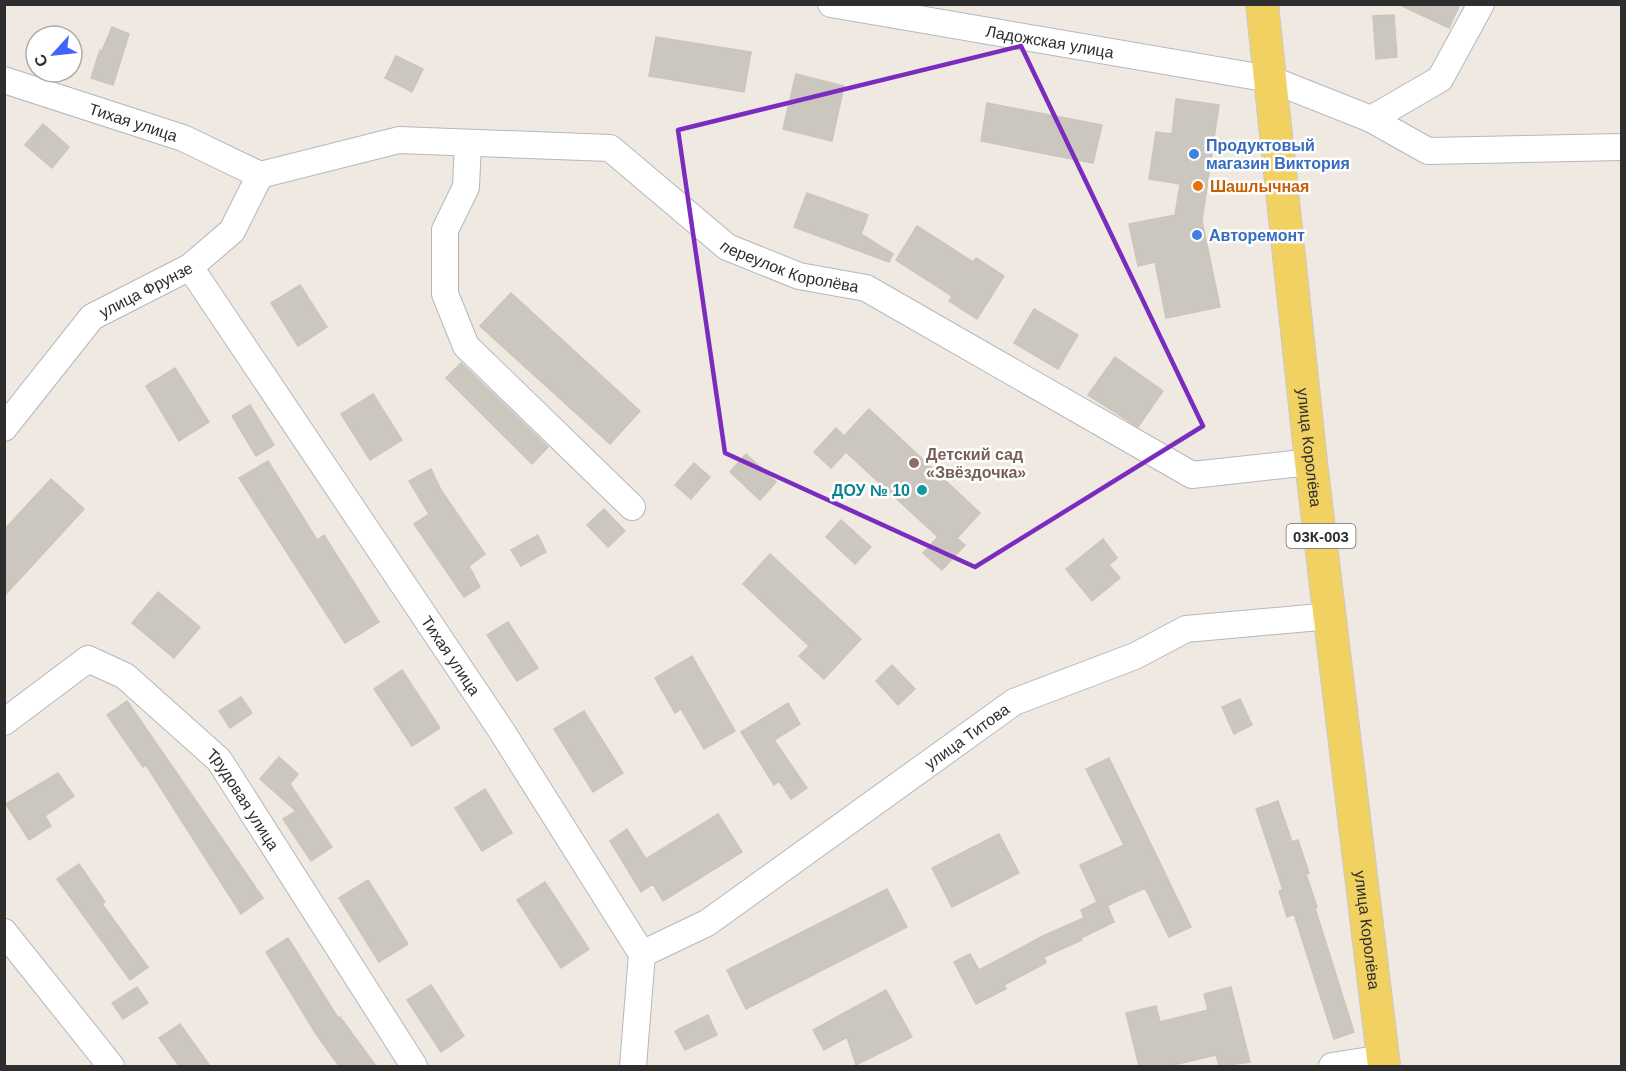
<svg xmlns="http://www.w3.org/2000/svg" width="1626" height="1071" font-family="Helvetica,sans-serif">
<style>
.building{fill:#cbc7bf;stroke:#cbc5ba;stroke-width:1.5}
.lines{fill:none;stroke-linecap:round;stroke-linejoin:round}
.minor-casing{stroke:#b4b7c1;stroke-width:28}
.major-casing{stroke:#c9c9c9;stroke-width:34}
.minor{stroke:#fff;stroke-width:26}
.major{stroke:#f2d163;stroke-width:32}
.marked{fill:none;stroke:#7b2cbf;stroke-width:4.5;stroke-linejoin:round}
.shop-dot{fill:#3f7fe0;stroke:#fff;stroke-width:2}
.food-dot{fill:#e8710a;stroke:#fff;stroke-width:2}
.education-dot{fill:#8d6e63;stroke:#fff;stroke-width:2}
.culture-dot{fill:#0f9aa8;stroke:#fff;stroke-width:2}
.labels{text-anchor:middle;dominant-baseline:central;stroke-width:5;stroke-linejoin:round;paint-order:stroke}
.shield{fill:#fff;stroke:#6d6d6d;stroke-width:1.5}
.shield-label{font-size:15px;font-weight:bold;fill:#2e2e2e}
.street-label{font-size:16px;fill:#2e2e2e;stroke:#fff}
.shop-label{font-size:16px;font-weight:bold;fill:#366cbe;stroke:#fff;text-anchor:start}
.food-label{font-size:16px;font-weight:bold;fill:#c56008;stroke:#fff;text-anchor:start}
.education-label{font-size:16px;font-weight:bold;fill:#785e54;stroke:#fff;text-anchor:start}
.culture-label{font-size:16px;font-weight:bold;fill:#0d838f;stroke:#fff;text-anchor:end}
</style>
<rect width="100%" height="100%" fill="#efe9e1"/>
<path class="building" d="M1398 4H1460L1449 28Z
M1394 15 1397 57 1376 59 1373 16Z
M112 27 129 34 113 85 91 78 100 50 102 51Z
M656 37 751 52 744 92 649 76Z
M396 56 423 69 412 92 385 78Z
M796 74 844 86 832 141 783 129Z
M1176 99 1219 105 1202 221 1220 307 1166 318 1155 262 1138 266 1129 224 1175 215 1180 184 1149 179 1156 132 1172 134Z
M987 103 1102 125 1093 163 981 141Z
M43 124 69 147 52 168 25 145Z
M807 193 868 215 861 234 893 254 889 262 794 227Z
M917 226 973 262 976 258 1004 276 977 319 949 301 952 296 896 260Z
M300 285 327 327 298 346 271 303Z
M511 293 640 411 610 444 480 326Z
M1034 309 1078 335 1058 369 1014 343Z
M1115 357 1163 391 1138 427 1088 395Z
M461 363 548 447 532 464 446 378Z
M175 368 209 422 179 441 146 386Z
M373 394 402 440 370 460 341 414Z
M250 405 274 445 256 456 232 416Z
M869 409 980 513 957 538 965 545 942 570 923 553 938 537 846 452 831 468 814 452 836 428 844 436Z
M746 454 776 482 760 500 730 472Z
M268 461 317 540 324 535 379 622 345 643 239 478Z
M694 463 710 477 691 499 675 485Z
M431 469 441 490 485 554 469 566 480 587 464 597 414 524 429 514 409 481Z
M51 479 84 509 4 596V530Z
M604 509 625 531 608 547 587 525Z
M841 520 871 547 855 564 826 537Z
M538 535 546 552 521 566 511 550Z
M1103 539 1117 558 1109 565 1120 578 1092 601 1066 569Z
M770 554 861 639 824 679 799 656 809 646 743 584Z
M158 592 200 627 174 658 132 623Z
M508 622 538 668 517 681 487 635Z
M692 656 735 731 704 749 681 709 675 713 655 678Z
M892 665 915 689 898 705 876 681Z
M402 670 440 728 412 746 374 689Z
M241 697 252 713 230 728 219 711Z
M1240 699 1252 725 1234 734 1222 707Z
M127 701 263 898 241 914 146 765 143 767 107 715Z
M788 703 800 724 774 740 807 788 791 799 779 781 774 785 741 732Z
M584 711 623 773 593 792 554 729Z
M279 757 298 774 290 784 332 847 311 861 283 819 296 811 260 779Z
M1109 758 1191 927 1169 937 1145 888 1102 908 1108 907 1114 922 1081 938 1082 940 1044 957 1046 963 1004 985 1006 989 976 1004 954 962 970 954 979 970 1043 936 1084 918 1081 910 1097 902 1080 865 1124 845 1086 769Z
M58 773 74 796 45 816 51 826 29 840 6 804Z
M485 789 512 833 482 851 455 808Z
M1278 801 1292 842 1298 840 1309 873 1306 874 1317 907 1315 908 1354 1032 1334 1039 1294 914 1287 917 1279 891 1283 890 1256 809Z
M718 814 742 852 663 901 653 884 641 892 610 841 627 829 646 859Z
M999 834 1019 873 952 907 932 868Z
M79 864 105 902 102 904 148 967 130 980 57 879Z
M368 880 408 944 379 962 339 898Z
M545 882 589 949 561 968 517 900Z
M887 889 907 927 746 1009 727 970Z
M288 938 338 1018 340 1017 376 1066H339L316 1034 266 952Z
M431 985 464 1036 441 1052 407 1000Z
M137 987 148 1003 123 1019 112 1003Z
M1231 987 1250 1062 1219 1066 1216 1055 1169 1066H1139L1126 1013 1156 1006 1160 1022 1208 1010 1204 994Z
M886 990 912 1037 856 1065 847 1037 824 1050 813 1030Z
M708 1015 717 1035 685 1050 675 1031Z
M180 1024 210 1066H179L159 1038Z"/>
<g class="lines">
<defs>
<g id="minor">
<path id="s1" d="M831 4 1270 79 1371 119 1428 151 1622 147"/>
<path id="s2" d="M4 80 183 138 260 175"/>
<path d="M1371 119 1440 79 1481 4"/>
<path d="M468 143 466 187 445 230V294L466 346 632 507"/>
<path id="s3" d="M260 175 399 140 610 148 727 247 799 276 866 288 1192 475 1311 462"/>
<path id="s4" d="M190 267 501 730 642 954 633 1066"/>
<path id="s5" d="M4 428 92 317 190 267 232 231 260 175"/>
<path id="s6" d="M4 722 88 659 125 676 219 760 414 1066"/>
<path d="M4 932 111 1066"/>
<path id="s7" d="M642 954 707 923 1014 702 1135 656 1186 629 1331 616"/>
<path d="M1332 1066 1383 1058"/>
</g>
<g id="major">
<path id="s8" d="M1262 4 1311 462 1384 1066"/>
</g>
</defs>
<use href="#minor" class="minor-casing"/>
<use href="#major" class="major-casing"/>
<use href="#minor" class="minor"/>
<use href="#major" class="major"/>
</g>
<path class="marked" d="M1021 46 1203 426 975 567 725 453 678 130Z"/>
<g class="shop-dot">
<circle cx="1194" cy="154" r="6"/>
<circle cx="1197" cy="235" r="6"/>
</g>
<circle class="food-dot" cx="1198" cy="186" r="6"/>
<circle class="education-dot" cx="914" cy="463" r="6"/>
<circle class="culture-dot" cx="922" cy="490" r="6"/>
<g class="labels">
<rect class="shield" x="1286.5" y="524" width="69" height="24" rx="4.5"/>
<g class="shield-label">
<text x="1321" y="536">03К-003</text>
</g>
<g class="street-label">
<text stroke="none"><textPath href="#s1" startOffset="222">Ладожская улица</textPath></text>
<text stroke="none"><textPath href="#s2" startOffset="136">Тихая улица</textPath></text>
<text stroke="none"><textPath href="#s3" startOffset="574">переулок Королёва</textPath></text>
<text stroke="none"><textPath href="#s5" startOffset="202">улица Фрунзе</textPath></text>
<text stroke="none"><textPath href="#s8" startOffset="446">улица Королёва</textPath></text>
<text stroke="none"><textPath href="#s4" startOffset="468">Тихая улица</textPath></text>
<text stroke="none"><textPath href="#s7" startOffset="392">улица Титова</textPath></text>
<text stroke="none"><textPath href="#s6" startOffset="318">Трудовая улица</textPath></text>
<text stroke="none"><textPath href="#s8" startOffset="932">улица Королёва</textPath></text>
</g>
<g class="shop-label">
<text x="1206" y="145">Продуктовый<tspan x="1206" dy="18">магазин Виктория</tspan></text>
<text x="1209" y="235">Авторемонт</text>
</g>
<g class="food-label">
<text x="1210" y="186">Шашлычная</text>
</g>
<g class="education-label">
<text x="926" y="454">Детский сад<tspan x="926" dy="18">«Звёздочка»</tspan></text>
</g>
<g class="culture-label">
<text x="910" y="490">ДОУ № 10</text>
</g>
</g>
<rect width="1626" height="1071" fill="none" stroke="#2e2e2e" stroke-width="12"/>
<g transform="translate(54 54) rotate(243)"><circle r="28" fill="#ffffff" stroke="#ababab" stroke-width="1.5"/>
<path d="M0-4.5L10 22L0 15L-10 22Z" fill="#4264fb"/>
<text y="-9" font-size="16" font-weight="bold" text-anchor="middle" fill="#2e2e2e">С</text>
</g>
</svg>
